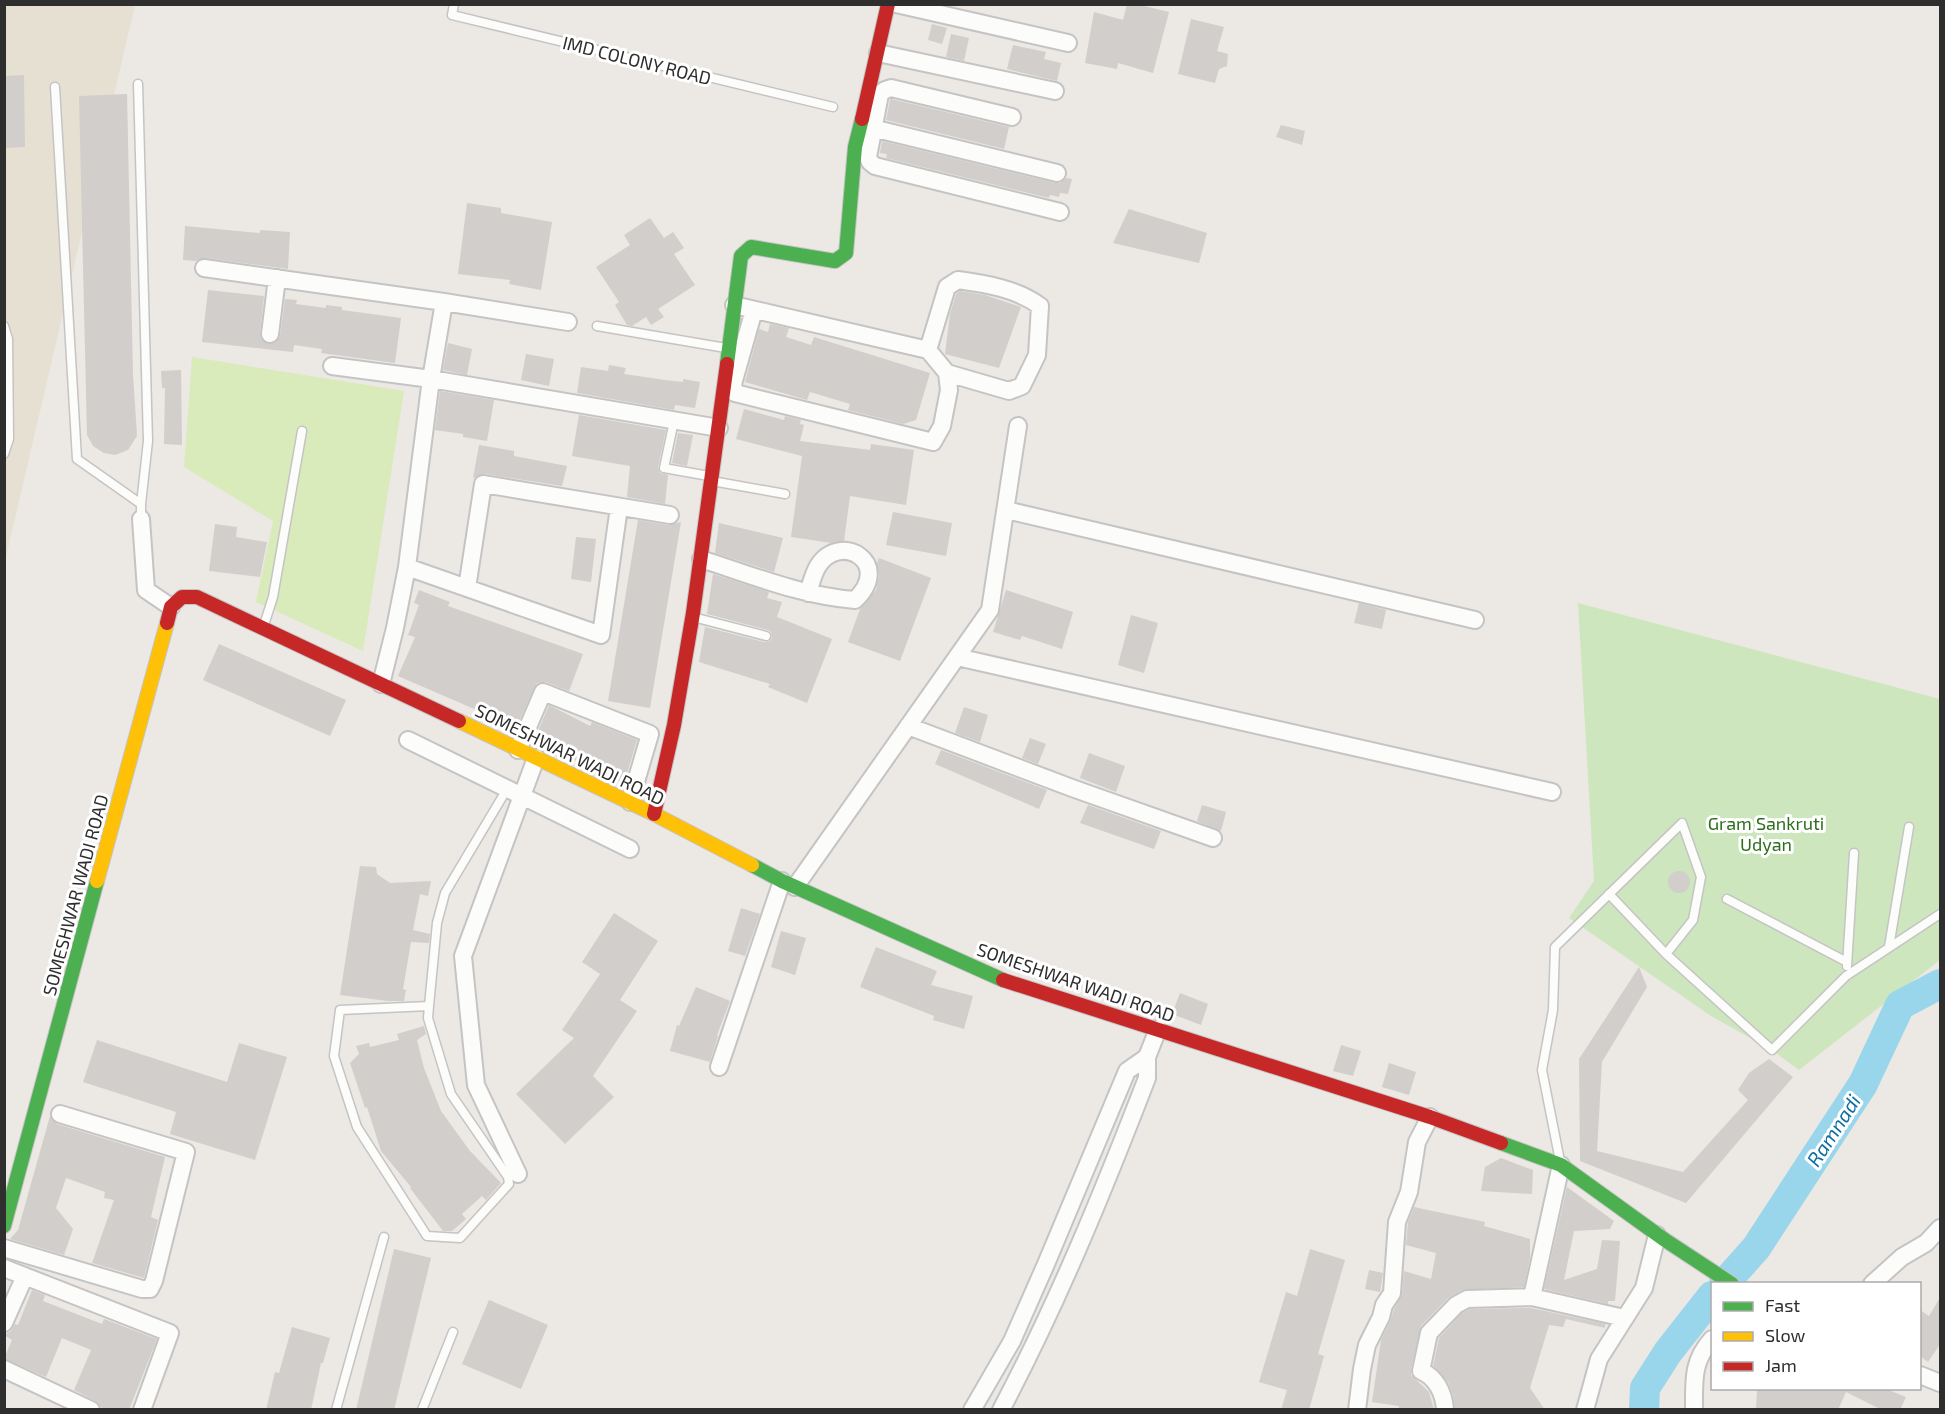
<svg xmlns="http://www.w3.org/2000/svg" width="1945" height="1414" font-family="'Exo 2',sans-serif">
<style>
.education{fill:#e6e0d3}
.green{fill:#cee6be}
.pitch{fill:#d9eabb}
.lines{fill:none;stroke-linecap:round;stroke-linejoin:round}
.river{stroke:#99d6ec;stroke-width:30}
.building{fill:#d1cecb}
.lane-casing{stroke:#c5c4c5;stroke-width:11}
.street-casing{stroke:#c5c4c5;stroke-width:20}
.fast-casing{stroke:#c5c4c5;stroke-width:16}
.slow-casing{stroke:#c5c4c5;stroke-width:16}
.jam-casing{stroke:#c5c4c5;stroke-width:16}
.lane{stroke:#fcfcfb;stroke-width:8}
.street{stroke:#fcfcfb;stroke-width:16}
.fast{stroke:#4caf50;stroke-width:14}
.slow{stroke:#ffc107;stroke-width:14}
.jam{stroke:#c62828;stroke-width:14}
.labels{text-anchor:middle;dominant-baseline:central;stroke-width:6;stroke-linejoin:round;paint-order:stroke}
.street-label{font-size:18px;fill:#2e2e2e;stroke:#fff}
.park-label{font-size:18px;fill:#2c6e1b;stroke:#fff}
.water-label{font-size:20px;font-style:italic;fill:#0d6fa3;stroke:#fff}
</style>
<rect width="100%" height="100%" fill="#ece8e4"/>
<path class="education" d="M5 5H135L5 561Z"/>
<path class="green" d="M1578 603 1940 699V960L1799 1070 1772 1050 1711 1016 1569 918 1594 881Z"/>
<path class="pitch" d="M192 357 404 391 363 651 256 602 273 521 184 467Z"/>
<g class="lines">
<path class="river" d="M1724 1284 1756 1248 1863 1084 1900 1005 1940 984
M1644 1410 1645 1388 1668 1352 1712 1296"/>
</g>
<path class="building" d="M1127 4H1136L1169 12 1153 73 1118 63 1117 69 1085 63 1094 12 1123 20Z
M1191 19 1224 27 1217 51 1228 54 1227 66 1219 69 1215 83 1178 74Z
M932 24 947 28 942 44 928 40Z
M951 34 969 38 964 61 946 57Z
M1013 45 1046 52 1044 59 1061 63 1057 81 1007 69Z
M24 75 25 147 4 148V76Z
M127 94 133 374 137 436 128 450 115 455 104 453 93 446 87 435 79 96Z
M891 99 1009 127 1004 149 886 120 890 100Z
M1281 125 1305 131 1302 145 1276 137Z
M882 141 1055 183H1060L1066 178 1072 179 1068 194 1060 193 1059 197 1050 195 1049 198 886 158 887 154 880 153Z
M467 203 501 208V213L552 222 541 290 509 284 510 280 458 274Z
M1129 209 1207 233 1199 263 1113 243Z
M650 218 664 238 673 232 684 248 674 254 695 285 658 309 664 317 651 325 646 317 632 326 627 325 615 305 619 302 596 267 630 245 624 235Z
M185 226 260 233V230L290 232 288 269 205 258 196 261 183 260Z
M208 290 264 296 260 333 261 339 268 344 275 343 280 336 285 299 297 300 296 304 326 308V305L342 307V310L401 318 395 363 321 353 322 349 294 345 293 352 202 342Z
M960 291 985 295 1021 307 999 368 945 354 950 314 956 294Z
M770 324 789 328 786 337 811 345 814 337 930 373 916 420 903 424 848 410 850 404 810 392 807 400 745 382 759 329 768 332Z
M448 343 472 349 467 375 443 370Z
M526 354 554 359 549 386 521 380Z
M609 365 626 368 624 374 665 380 683 382V379L700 382 695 408 675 405 674 410 577 393 581 367 608 371Z
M181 370 182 445 164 444 165 388H162L161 371Z
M440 391 494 400 487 441 463 437V434L435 430Z
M744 409 784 420 785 416 801 420 800 424 804 425 800 441 870 450 871 444 914 450 906 505 850 496 844 541 832 543 791 537 802 456 736 439Z
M579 415 666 430 658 467 660 473 668 475 665 504 627 497 630 466 572 456Z
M678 433 693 435 687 466 672 463Z
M479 445 514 451V456L567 466 562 486 485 474 473 478Z
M893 512 952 523 946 556 886 545Z
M638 520 668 525 681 522 650 708 608 701Z
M719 523 783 538 774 572 715 553Z
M215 524 237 527 236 537 267 542 260 577 209 571Z
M576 537 596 539 591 582 571 579Z
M879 558 931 578 900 661 848 642 860 609 876 590 879 576 877 563Z
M713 574 769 592 767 598 782 602 777 617 832 639 807 703 768 687 770 684 699 662 705 627 764 642 770 641 772 637 771 632 768 630 707 614Z
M419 590 450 602 448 606 583 654 569 691 546 682 537 683 516 727 398 676 415 637 408 635 419 605 414 603Z
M1006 590 1073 612 1062 649 1022 636 1020 640 993 632Z
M1359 603 1386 610 1382 629 1354 623Z
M1131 615 1158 623 1144 673 1118 665Z
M219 644 346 700 330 736 203 680Z
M549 705 590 726 592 722 637 740 624 784 538 742 540 738 536 736Z
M964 707 988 715 980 742 955 733Z
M1030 738 1046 744 1038 764 1022 758Z
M941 750 1047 790 1039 809 935 764Z
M1089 753 1125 766 1116 792 1080 778Z
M1088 805 1161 831 1154 849 1080 823Z
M1202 805 1226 812 1221 831 1197 821Z
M360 866 376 867 377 874 390 883 431 881 428 896 420 894 413 930 430 934 429 943 411 942 403 989 406 990 404 1001H388L340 995Z
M1668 882a11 11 0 1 1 22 0a11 11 0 1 1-22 0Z
M741 908 760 914 745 956 728 951Z
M614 913 658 941 620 1000 637 1011 593 1076 614 1097 565 1144 516 1094 574 1038 562 1030 600 974 582 962Z
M781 931 806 938 795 975 771 967Z
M876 947 937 971 931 985 973 996 964 1029 933 1020 934 1016 860 987Z
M1639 967 1647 987 1602 1062 1597 1151 1683 1172 1748 1100 1738 1090 1749 1073 1769 1059 1793 1077 1686 1203 1580 1161 1579 1059Z
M696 987 730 1001 717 1035 718 1036 710 1062 670 1051 677 1025 679 1026Z
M1180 993 1208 1004 1201 1025 1172 1014Z
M424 1026 426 1034 417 1040 424 1068 441 1111 470 1151 501 1183 486 1200 482 1196 462 1214 466 1219 452 1231H443L410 1188 411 1187 381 1151 367 1107 365 1108 350 1063 359 1054 356 1046 369 1043 370 1047 399 1040 397 1034Z
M97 1040 227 1082 239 1043 287 1057 255 1160 170 1134 176 1112 83 1082Z
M1341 1045 1361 1051 1353 1076 1333 1071Z
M1389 1063 1416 1072 1409 1095 1382 1087Z
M50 1116 57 1124 165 1157 151 1217 158 1220 144 1278 92 1263 114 1200 104 1198 105 1192 66 1178 56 1208 73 1229 64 1255 10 1239 18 1230Z
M1501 1158 1533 1170 1532 1194 1481 1191 1485 1167Z
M1567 1187 1614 1221 1610 1229 1574 1231 1564 1280 1597 1269 1602 1240 1620 1241 1615 1301H1608V1304L1544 1289Z
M1414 1207 1485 1222 1484 1226 1530 1239V1258L1524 1287 1462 1290 1448 1298 1421 1326 1411 1369V1375L1429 1392 1434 1410H1398L1399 1406 1372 1402 1381 1340 1390 1322 1394 1309 1402 1294 1404 1271 1431 1279 1436 1253 1406 1245 1408 1222Z
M394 1249 431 1258 394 1410H356Z
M1310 1249 1345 1260 1318 1354 1324 1356 1309 1410H1281L1287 1390 1259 1382 1286 1292 1297 1296Z
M1369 1270 1383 1273 1380 1292 1365 1289Z
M32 1290 45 1295 43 1301 102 1324 104 1319 157 1339 129 1410H104L95 1401 74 1390 91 1350 62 1338 46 1377 4 1359 12 1340 4 1335 11 1331 15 1324 18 1325Z
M1941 1296V1343L1928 1362 1920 1356V1310L1929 1316Z
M489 1300 548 1325 521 1389 462 1364Z
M1531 1308 1605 1324V1328L1566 1319 1563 1327 1549 1325 1530 1388 1545 1410H1455L1453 1395 1448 1382 1433 1366 1439 1338 1462 1313 1470 1309Z
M292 1327 330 1338 323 1363H321L311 1410H266L275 1372 279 1373Z
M1757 1389H1886L1906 1397 1900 1410H1882L1846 1392 1838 1410H1756Z"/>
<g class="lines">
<defs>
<path id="lane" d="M454 4 452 15 833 107
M138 84 148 441 141 504V519
M55 87 77 459 141 504
M4 326 8 339 9 439 4 454
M597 326 726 348
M674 421 664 468 709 476
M712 481 785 494
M693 617 766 636
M264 625 273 597 302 431
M1727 899 1847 962
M1889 947 1909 827
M1666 954 1772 1050 1846 976 1940 914
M1847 966 1854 853
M429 1006 340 1010 334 1056 357 1127 427 1236 460 1238 509 1184 508 1177 451 1094 428 1018 429 1006 437 923 445 893 507 789
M1560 1161 1542 1070 1553 1010 1555 947 1682 823 1701 877 1693 920 1666 954 1609 894
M336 1410 384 1237
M422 1410 453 1332"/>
<path id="street" d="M896 4 1068 43
M878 53 1055 91
M1012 117 891 88 885 90 880 94 868 157 870 162 875 166 1060 212
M864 126 1057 173
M204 268 444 302 568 322
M734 305 928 350 947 373 949 390 942 426 933 442 735 393 733 384 754 310
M270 334 277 278
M928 350 947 287 958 280C987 284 1017 289 1040 306L1037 355 1022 386 1009 391 947 373
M332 366 431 379 719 428
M1006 510 1475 620
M141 519 146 590 171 607
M701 559C751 575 802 596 855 600 894 563 840 531 818 566 813 574 811 584 808 593
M407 567 601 635 619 507
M467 588 483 484 670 515
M957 657 1552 792
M381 684 395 628 407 567 431 379 444 302
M908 726 1072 788 1213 838
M408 740 630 849
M518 750 543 692 650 734 630 802
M795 887 990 610 1018 426
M719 1067 782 881
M518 1174 476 1085 463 956 536 758
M4 1248 142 1289H150L154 1281 186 1152 60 1114
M4 1268 170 1333 142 1410
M1872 1284 1902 1257 1926 1243 1940 1228
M1532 1297 1561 1165
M4 1323 25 1276
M4 1369 91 1410
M1920 1375 1940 1383
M972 1410 1012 1341 1046 1264 1127 1071 1147 1057
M1001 1410C1058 1302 1103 1192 1147 1078V1057L1158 1029
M1357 1410 1362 1369 1367 1345 1381 1317 1384 1305 1392 1293 1397 1222 1409 1192 1417 1142 1430 1117
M1445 1410C1444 1393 1436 1377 1421 1371L1429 1333 1456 1305 1467 1299 1532 1297 1624 1318
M1585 1410 1599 1359 1644 1288 1657 1235
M1694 1410C1694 1381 1692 1361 1712 1339"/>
<path id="fast" d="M727 364 741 256 751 247 835 261 846 253 855 147 862 119
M752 865 782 881 1003 980
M1501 1143 1561 1165 1665 1240 1732 1284
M4 1226 97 881"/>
<path id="slow" d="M459 721 654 814 752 865
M97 881 167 623"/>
<path id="jam" d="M862 119 888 4
M167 623 171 607 182 597H197L459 721
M654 814 674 725 693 613 727 364
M1003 980 1430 1117 1501 1143"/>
</defs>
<use href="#lane" class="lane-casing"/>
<use href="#street" class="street-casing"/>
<use href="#fast" class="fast-casing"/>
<use href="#slow" class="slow-casing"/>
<use href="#jam" class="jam-casing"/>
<use href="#lane" class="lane"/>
<use href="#street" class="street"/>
<use href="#fast" class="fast"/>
<use href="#slow" class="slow"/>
<use href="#jam" class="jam"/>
</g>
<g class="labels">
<g class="street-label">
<text transform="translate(637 60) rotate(14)">IMD COLONY ROAD</text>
<text transform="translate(570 754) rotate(26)">SOMESHWAR WADI ROAD</text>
<text transform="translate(75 895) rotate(-75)">SOMESHWAR WADI ROAD</text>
<text transform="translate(1076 982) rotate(19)">SOMESHWAR WADI ROAD</text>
</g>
<g class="park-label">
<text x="1766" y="823">Gram Sankruti<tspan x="1766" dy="21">Udyan</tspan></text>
</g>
<g class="water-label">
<text transform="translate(1833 1130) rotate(-57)">Ramnadi</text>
</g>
</g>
<rect width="1945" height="1414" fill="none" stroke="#2e2e2e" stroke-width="12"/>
<rect x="1711" y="1282" width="210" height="108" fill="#ffffff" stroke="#ababab" stroke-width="1.5"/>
<rect x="1723" y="1302" width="30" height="9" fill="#4caf50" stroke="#ababab" stroke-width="1.5"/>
<text x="1765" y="1312" font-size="18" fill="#2e2e2e">Fast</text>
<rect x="1723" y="1332" width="30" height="9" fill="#ffc107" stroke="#ababab" stroke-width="1.5"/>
<text x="1765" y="1342" font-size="18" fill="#2e2e2e">Slow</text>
<rect x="1723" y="1362" width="30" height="9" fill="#c62828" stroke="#ababab" stroke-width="1.5"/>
<text x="1765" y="1372" font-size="18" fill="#2e2e2e">Jam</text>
</svg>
